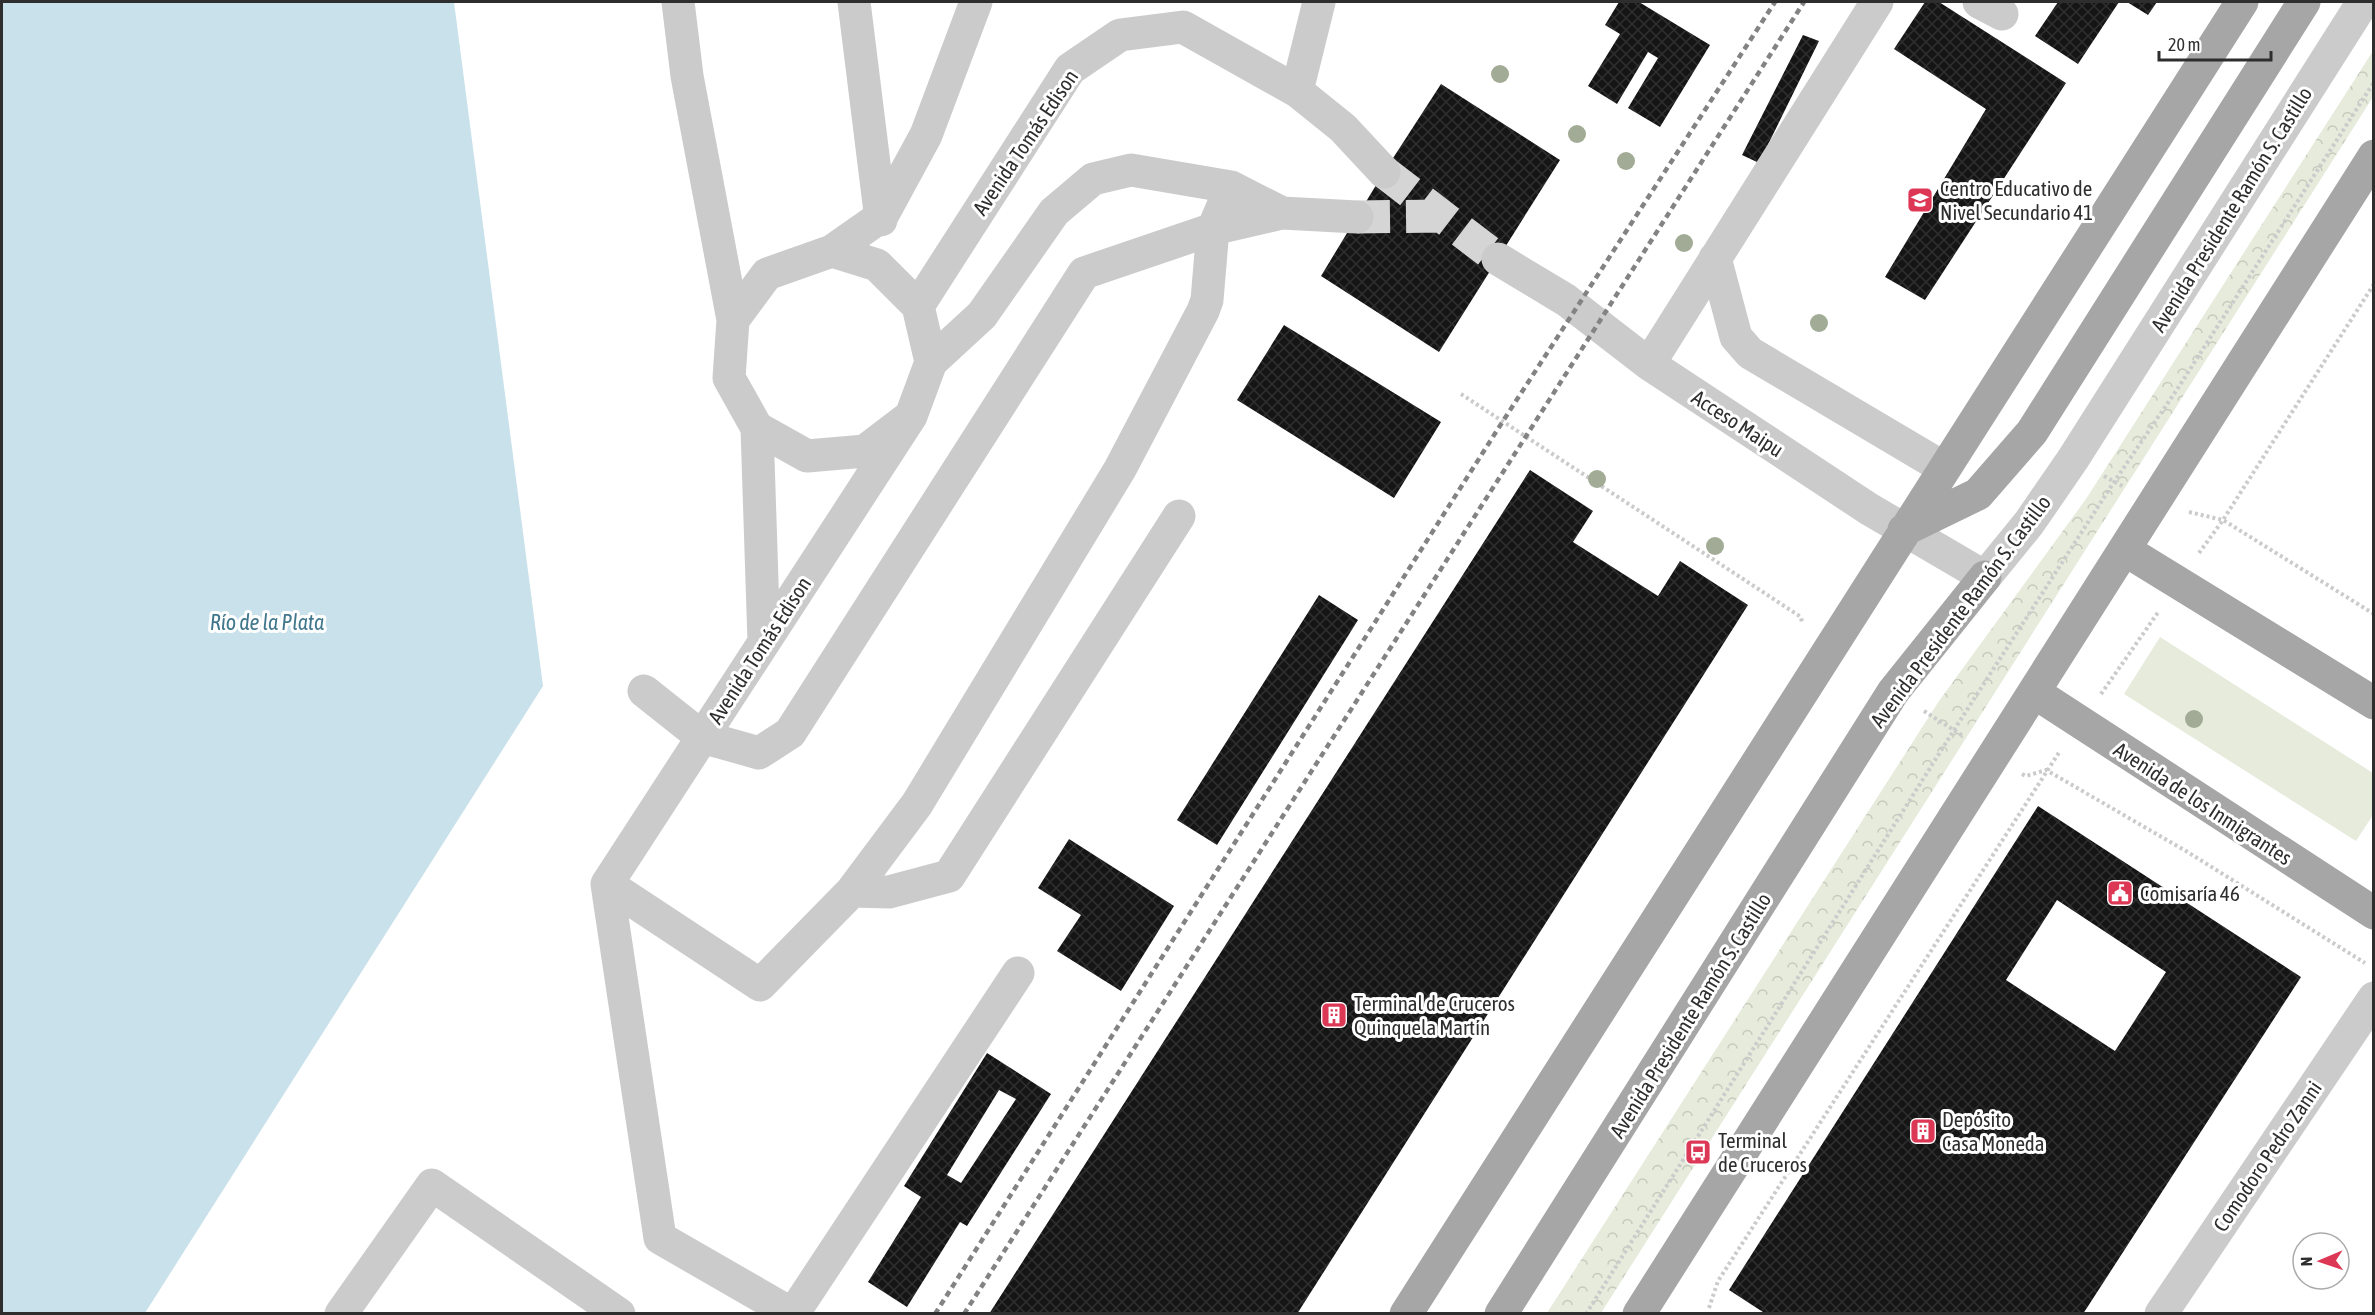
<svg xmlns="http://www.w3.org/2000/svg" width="2375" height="1315" font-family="'Asap Condensed',sans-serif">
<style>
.grass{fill:#e6ebdc}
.park{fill:url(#park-crowns)}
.water{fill:#c9e1ea}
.building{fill:url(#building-cross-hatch);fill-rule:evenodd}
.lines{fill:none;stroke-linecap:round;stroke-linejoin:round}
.minor-tunnel{stroke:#d5d5d5;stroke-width:33;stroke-dasharray:33 16;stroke-linecap:butt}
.path{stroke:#cbcbcb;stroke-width:4;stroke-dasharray:3 3;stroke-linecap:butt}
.minor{stroke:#cbcbcb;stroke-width:33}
.major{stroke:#a6a6a6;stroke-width:33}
.rail{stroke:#838383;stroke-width:4.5;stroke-dasharray:6 4.5;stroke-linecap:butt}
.tree{fill:#a2ab95}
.labels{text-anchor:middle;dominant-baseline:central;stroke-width:6;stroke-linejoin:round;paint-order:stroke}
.street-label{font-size:21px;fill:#2e2e2e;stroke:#fff}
.poi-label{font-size:21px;fill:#2e2e2e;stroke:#fff;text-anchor:start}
.water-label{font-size:22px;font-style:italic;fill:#40778c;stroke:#fff}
</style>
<defs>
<pattern id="park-crowns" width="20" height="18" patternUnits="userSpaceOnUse" patternTransform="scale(1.5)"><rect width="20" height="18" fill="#e6ebdc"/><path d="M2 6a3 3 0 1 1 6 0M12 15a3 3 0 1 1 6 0" fill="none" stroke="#c6cabd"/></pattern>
<pattern id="building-cross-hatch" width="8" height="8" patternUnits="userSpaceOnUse" patternTransform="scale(1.5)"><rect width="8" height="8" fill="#151515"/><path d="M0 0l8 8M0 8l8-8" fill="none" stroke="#2f2f2f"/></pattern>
</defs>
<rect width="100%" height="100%" fill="#fff"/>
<path class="grass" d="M2160 637 2373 773V815L2356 841 2124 694Z"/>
<path class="park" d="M2373 51V97L1601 1313H1547L1939 701 2086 499Z"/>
<path class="water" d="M2 2H454L543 686 145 1313H2Z"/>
<path class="building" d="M1619 2H1639L1710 45 1660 127 1628 108 1658 58 1648 52 1617 104 1588 86 1620 34 1605 25Z
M1925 2H1939L2066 83 1925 300 1885 277 1986 109 1894 49Z
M2058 2H2119L2078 64 2035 36Z
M2127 2H2157L2148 15Z
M1803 35 1819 41 1759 163 1742 155Z
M1441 84 1560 160 1439 352 1321 276 1384 172Z
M1284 325 1441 422 1394 498 1237 400Z
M1530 470 1593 511 1573 542 1658 596 1680 561 1748 605 1297 1314H989Z
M1319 595 1358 620 1217 845 1177 820Z
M2038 806 2301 977 2083 1314H1766L1729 1290ZM2057 900 2166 972 2115 1051 2006 980Z
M1069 839 1174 906 1121 991 1057 951 1081 915 1038 888Z
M987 1053 1051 1094 967 1226 960 1222 907 1307 868 1282 921 1197 904 1186ZM999 1090 1016 1099 961 1183 947 1175Z"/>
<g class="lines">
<path class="minor-tunnel" d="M1384 172 1498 259
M1357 217 1442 216"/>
<path class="path" d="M1461 394 1801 617 1802 623
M2104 476 2124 487
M2189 512 2223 520 2374 614
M2199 553 2223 520 2374 284
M2101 694 2159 611
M1924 711 1963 736
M2022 774 2026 776 2046 770 2186 851 2365 963
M1709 1308 1718 1281 2060 751
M1586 1314 1954 730 2114 482 2178 388 2374 82"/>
<path class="minor" d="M678 2 687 76 733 320
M854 2 881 220
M1979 2 2002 14
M1297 91 1319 2
M832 251 882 216 926 135 976 2
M1715 258 1736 337 1750 353 1944 468
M1498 259 1566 300 1649 364 1869 509 1985 577 2029 523 2073 459 2363 2
M918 306 1070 69 1120 35 1183 27 1297 91 1343 128 1384 172
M931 362 982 315 1054 212 1093 179 1131 170 1231 187 1282 213 1357 217
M1649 364 1877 2
M757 428 764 642
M644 691 702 737 759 753 790 733 1084 273 1213 229 1282 213
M607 884 911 416 931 362 918 306 877 265 832 251 767 274 733 320 729 378 757 428 807 456 865 451 911 416
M607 884 760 985 852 891 889 892 949 876 1179 516
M607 884 660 1238 792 1314
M852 891 917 804 1120 469 1203 311 1207 300 1213 229 1231 187
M341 1314 432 1185 619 1314
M793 1314 1018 973
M2161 1314 2374 998"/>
<path class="major" d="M1904 530 1978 494 2032 432 2304 2
M2125 550 2374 703
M2034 692 2374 913
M1406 1314 2242 2
M1501 1314 1893 692 1985 577
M1639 1314 2374 156"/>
<path class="rail" d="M935 1314 1503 421 1775 2
M964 1314 1804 2"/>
</g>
<g class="tree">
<circle cx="1500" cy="74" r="9"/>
<circle cx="1577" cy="134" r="9"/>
<circle cx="1626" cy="161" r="9"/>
<circle cx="1684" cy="243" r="9"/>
<circle cx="1819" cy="323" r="9"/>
<circle cx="1597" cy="479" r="9"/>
<circle cx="1715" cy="546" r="9"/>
<circle cx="2194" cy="719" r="9"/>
</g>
<defs>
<symbol id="school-square" viewBox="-11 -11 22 22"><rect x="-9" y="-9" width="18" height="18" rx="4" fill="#dc3856" stroke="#fff"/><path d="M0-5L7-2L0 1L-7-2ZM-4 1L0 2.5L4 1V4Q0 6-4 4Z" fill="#fff"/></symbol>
<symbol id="civic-square" viewBox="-11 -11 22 22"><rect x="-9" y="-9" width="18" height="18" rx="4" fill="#dc3856" stroke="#fff"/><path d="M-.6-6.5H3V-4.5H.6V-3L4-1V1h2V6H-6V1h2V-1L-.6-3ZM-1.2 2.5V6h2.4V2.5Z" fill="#fff"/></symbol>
<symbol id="building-square" viewBox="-11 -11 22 22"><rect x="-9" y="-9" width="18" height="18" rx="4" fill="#dc3856" stroke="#fff"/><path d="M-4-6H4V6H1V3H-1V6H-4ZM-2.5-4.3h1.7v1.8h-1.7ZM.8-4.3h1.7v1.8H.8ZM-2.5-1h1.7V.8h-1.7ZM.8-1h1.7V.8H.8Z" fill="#fff"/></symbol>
<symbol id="bus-square" viewBox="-11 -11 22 22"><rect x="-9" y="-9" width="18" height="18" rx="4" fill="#dc3856" stroke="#fff"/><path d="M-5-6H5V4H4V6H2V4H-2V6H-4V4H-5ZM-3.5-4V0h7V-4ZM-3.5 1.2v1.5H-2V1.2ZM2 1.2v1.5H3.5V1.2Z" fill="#fff"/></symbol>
</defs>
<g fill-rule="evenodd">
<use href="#school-square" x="1905" y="185" width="30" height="30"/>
<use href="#civic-square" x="2105" y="878" width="30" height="30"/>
<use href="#building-square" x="1319" y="1000" width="30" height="30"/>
<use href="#building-square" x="1908" y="1116" width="30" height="30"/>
<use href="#bus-square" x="1683" y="1137" width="30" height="30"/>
</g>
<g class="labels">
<g class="street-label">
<text transform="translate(1025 142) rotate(-56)">Avenida Tomás Edison</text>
<text transform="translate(2231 209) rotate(-58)">Avenida Presidente Ramón S. Castillo</text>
<text transform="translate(1738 423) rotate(33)">Acceso Maipu</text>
<text transform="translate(1960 611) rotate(-53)">Avenida Presidente Ramón S. Castillo</text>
<text transform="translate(759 650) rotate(-57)">Avenida Tomás Edison</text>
<text transform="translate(2203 803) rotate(33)">Avenida de los Inmigrantes</text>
<text transform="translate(1690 1015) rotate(-58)">Avenida Presidente Ramón S. Castillo</text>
<text transform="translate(2267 1156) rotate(-56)">Comodoro Pedro Zanni</text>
</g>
<g class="poi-label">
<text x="1940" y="188">Centro Educativo de<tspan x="1940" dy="24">Nivel Secundario 41</tspan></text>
<text x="2140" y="893">Comisaría 46</text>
<text x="1354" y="1003">Terminal de Cruceros<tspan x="1354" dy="24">Quinquela Martín</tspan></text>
<text x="1942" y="1119">Depósito<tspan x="1942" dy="24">Casa Moneda</tspan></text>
<text x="1718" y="1140">Terminal<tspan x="1718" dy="24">de Cruceros</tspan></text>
</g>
<g class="water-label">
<text x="267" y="622">Río de la Plata</text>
</g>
</g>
<rect width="2375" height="1315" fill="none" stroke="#2e2e2e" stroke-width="6"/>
<g transform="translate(2321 1261) rotate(268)"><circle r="28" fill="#ffffff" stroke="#ababab" stroke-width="1.5"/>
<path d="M0-4.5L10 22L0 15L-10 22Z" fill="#dc3856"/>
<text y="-9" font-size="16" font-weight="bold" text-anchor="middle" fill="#2e2e2e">N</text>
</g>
<path d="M2159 51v9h112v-9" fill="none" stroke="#2e2e2e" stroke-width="3"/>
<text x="2168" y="51" font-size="18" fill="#2e2e2e" stroke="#ffffff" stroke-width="4.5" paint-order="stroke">20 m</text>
</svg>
